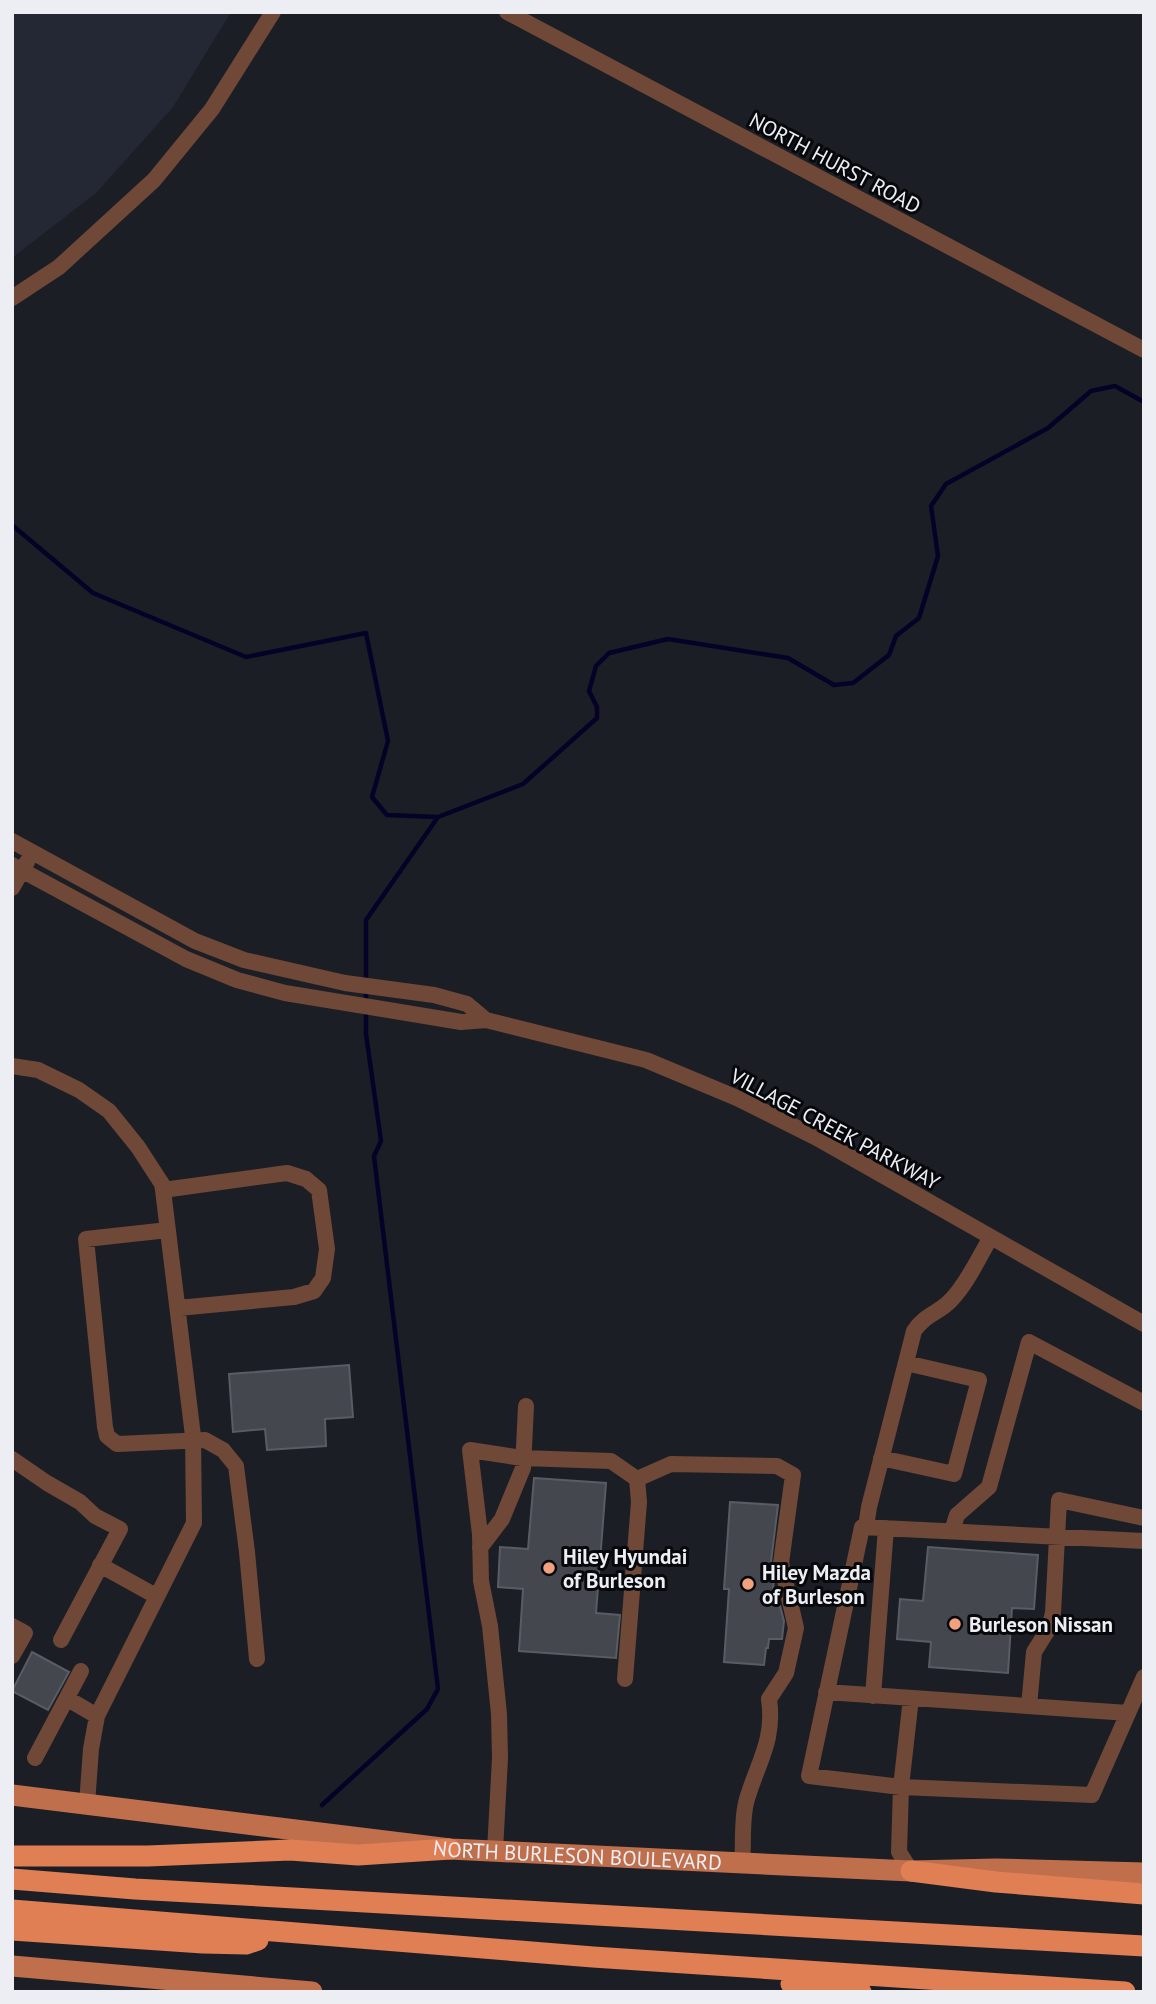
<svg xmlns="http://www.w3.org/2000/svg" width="1156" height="2004" font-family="'PT Sans',sans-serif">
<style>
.built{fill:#242834}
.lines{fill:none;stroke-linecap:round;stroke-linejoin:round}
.stream{stroke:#040327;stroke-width:4.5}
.building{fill:#44474e;stroke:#595c64;stroke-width:2}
.minor{stroke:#6f4837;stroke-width:16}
.major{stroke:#c06f4c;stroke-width:21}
.highway{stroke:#e07e54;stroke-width:21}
.poi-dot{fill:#f2a17e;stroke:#07080b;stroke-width:2.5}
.labels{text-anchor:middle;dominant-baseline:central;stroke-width:6;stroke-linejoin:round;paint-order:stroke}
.street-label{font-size:21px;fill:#edeef3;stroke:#07080b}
.poi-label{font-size:21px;font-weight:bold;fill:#edeef3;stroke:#07080b;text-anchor:start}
</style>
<rect width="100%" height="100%" fill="#1c1e25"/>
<path class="built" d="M12 12H231L173 107 96 193 12 258Z"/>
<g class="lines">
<path class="stream" d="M12 525 93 593 246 657 366 633 388 741 372 797 387 815 438 817
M366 1001V920L438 817 523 784 597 718V707L589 691 596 666 609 653 668 639 788 658 834 685 853 683 889 655 896 636 919 618 938 556 931 506 946 484 1048 428 1091 391 1115 386 1144 402
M322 1805 427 1709 438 1689 374 1156 381 1141 366 1034V1010"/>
</g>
<path class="building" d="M349 1365 353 1417 325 1419 326 1446 267 1450 265 1429 233 1432 229 1374Z
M534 1478 606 1483 596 1613 620 1615 616 1658 519 1651 523 1589 498 1587 500 1547 528 1549Z
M730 1502 778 1505 771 1562 774 1580 771 1606H780L784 1621 782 1639H769L768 1648H766L764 1665 724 1662 729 1589H724Z
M928 1547 1038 1555 1034 1609 1012 1608 1008 1673 929 1667 931 1642 897 1639 900 1599 923 1601Z
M32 1652 69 1672 48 1710 12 1691Z"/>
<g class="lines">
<path class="minor" d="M507 12 1144 350
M12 298 59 267 154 180 212 109 273 12
M12 841 195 941 244 960 345 983 434 995 467 1004 486 1020
M12 865 186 959 237 980 285 993 461 1022 486 1020 646 1060 737 1098 817 1138 1144 1324
M12 888 27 862
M12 1066 38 1070 79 1090 109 1111 138 1147 162 1184 163 1190 193 1436 194 1523 97 1716 91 1749 87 1804
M163 1190 287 1173 306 1179 319 1190 327 1249 323 1278 314 1291 294 1297 178 1308
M168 1230 86 1239 105 1427 107 1436 117 1444 205 1440 223 1450 236 1466 247 1552 257 1659
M881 1458 954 1474 979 1380 906 1363
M12 1459 47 1483 80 1502 95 1516 120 1529 61 1640
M637 1479 671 1464 777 1466 793 1475 781 1563 796 1628 786 1673 769 1699C775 1740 758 1762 747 1799 741 1818 744 1843 742 1864
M866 1527 869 1507 914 1331C925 1314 940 1313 952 1299 968 1282 979 1257 991 1237
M952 1531 957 1515 989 1487 1029 1342 1144 1403
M1144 1541 862 1527 809 1776 901 1787 1092 1795 1144 1677
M480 1548 502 1519 523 1468 526 1406
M100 1565 156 1596
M12 1626 25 1633 12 1656
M826 1692 1128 1713
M873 1696 886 1528
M68 1699 97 1716
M1029 1706 1034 1652 1049 1628 1053 1613 1059 1500 1144 1518
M35 1758 81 1671
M495 1851 500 1758 499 1714 490 1626 481 1581 480 1534 470 1450 522 1458 611 1461 637 1479 639 1502 625 1679
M911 1871 899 1852 901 1787 911 1698"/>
<g class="major">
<path id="s1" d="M12 1795 450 1849 911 1871 996 1869 1144 1873"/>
<path d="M12 1966 312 1992"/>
</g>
<path class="highway" d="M12 1856H148L290 1850 358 1855 450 1849
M911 1871 996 1882 1144 1894
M12 1879 135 1889 1144 1946
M12 1910 593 1957 1125 1992
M12 1930 203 1943 246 1944 258 1940
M791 1984 861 1992"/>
</g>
<g class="poi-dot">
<circle cx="549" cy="1568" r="7"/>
<circle cx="748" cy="1584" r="7"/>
<circle cx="955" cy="1624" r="7"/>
</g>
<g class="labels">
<g class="street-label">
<text transform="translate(835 163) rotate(28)">NORTH HURST ROAD</text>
<text transform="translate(835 1129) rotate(28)">VILLAGE CREEK PARKWAY</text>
<text stroke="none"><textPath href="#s1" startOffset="569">NORTH BURLESON BOULEVARD</textPath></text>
</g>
<g class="poi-label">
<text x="563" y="1556">Hiley Hyundai<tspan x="563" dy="24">of Burleson</tspan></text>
<text x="762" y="1572">Hiley Mazda<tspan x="762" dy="24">of Burleson</tspan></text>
<text x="969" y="1624">Burleson Nissan</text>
</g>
</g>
<rect width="1156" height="2004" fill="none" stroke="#edeef3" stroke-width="28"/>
</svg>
